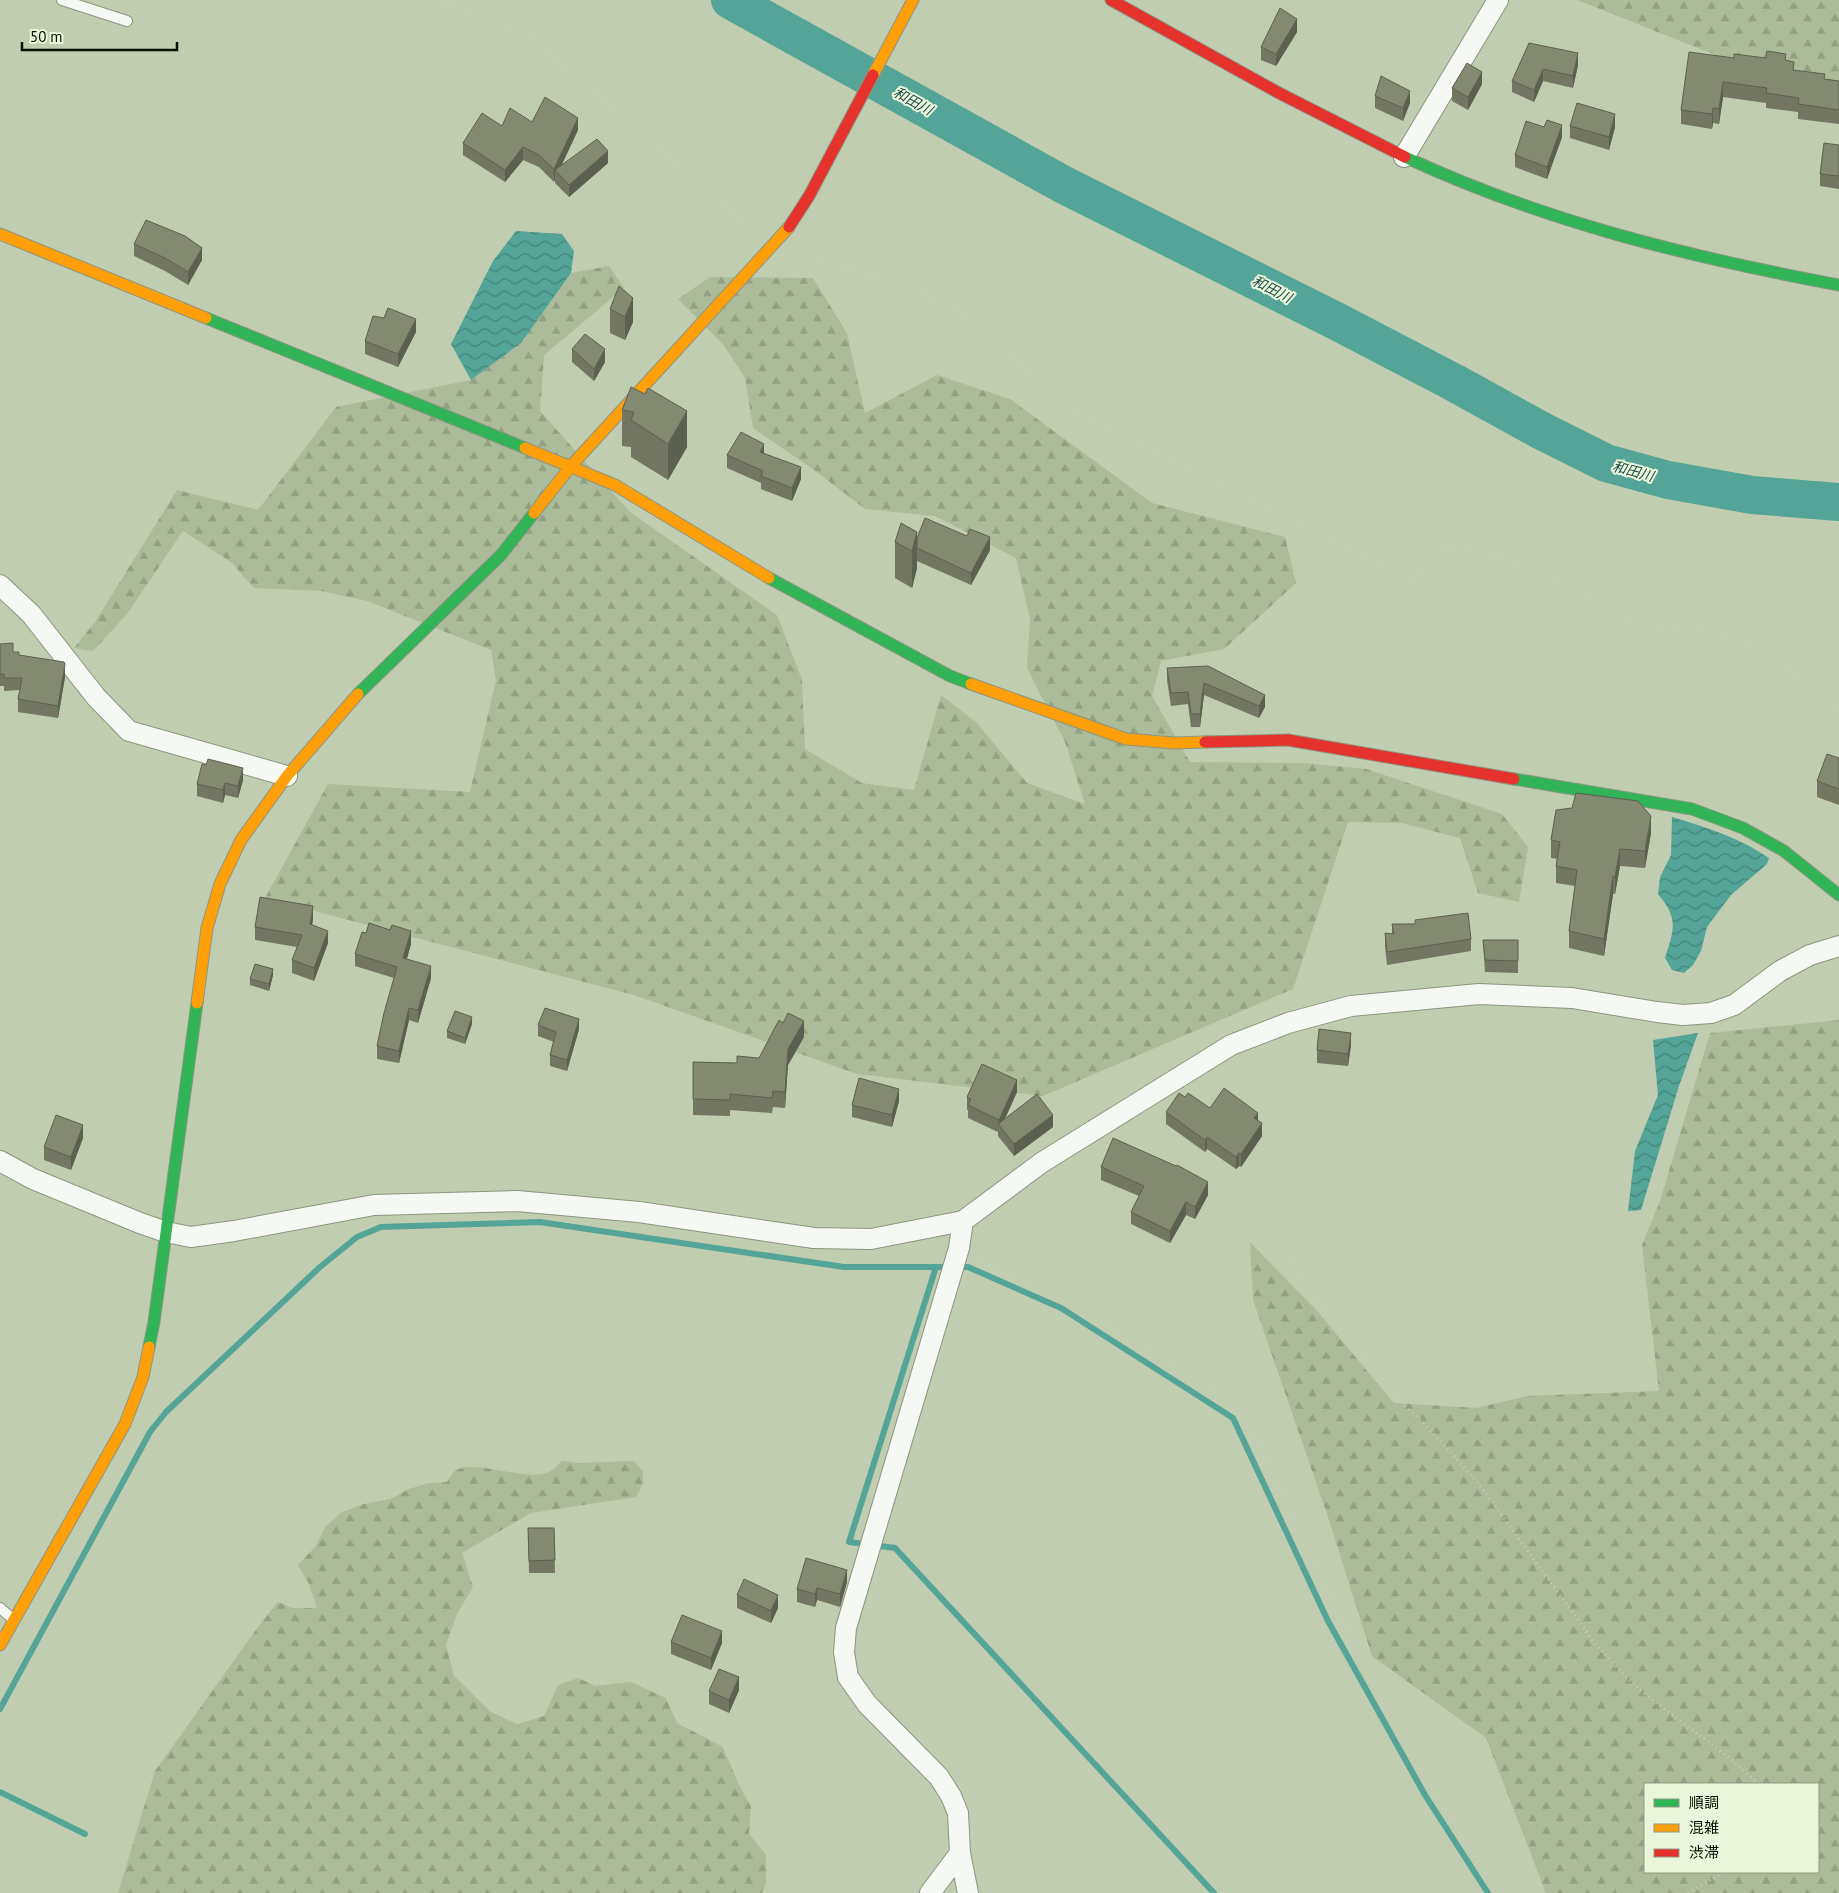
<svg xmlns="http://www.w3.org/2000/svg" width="1839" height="1893" font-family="'PT Sans','Noto Sans JP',sans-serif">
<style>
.forest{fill:url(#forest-firs);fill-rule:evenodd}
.water{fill:url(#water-waves)}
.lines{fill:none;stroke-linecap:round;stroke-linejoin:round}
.stream{stroke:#54a497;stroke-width:6}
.river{stroke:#54a497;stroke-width:38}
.lane-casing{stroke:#8c9680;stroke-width:12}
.street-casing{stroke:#8c9680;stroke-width:22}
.fast-casing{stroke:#8c9680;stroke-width:13}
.slow-casing{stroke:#8c9680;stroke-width:13}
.jam-casing{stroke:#8c9680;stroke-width:13}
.path{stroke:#c8cdc4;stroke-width:3;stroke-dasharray:1 4;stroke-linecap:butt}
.lane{stroke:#f6f8f3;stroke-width:10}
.street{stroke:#f6f8f3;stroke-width:20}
.fast{stroke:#30b455;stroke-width:11}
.slow{stroke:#ff9f0a;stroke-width:11}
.jam{stroke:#e5322d;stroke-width:11}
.wall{fill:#727662}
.shaded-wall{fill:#5c6050}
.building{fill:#848972;stroke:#5c6050}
.labels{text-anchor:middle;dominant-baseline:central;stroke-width:4;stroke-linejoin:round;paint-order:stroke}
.water-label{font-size:14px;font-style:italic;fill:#1b4946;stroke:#e9f6db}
</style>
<defs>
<pattern id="forest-firs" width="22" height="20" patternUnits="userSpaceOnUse" patternTransform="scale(1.25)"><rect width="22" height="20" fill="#acbc9a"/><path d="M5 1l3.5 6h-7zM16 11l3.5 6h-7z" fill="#92a083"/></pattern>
<pattern id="water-waves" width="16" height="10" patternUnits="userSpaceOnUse" patternTransform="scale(1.25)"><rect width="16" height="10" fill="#54a497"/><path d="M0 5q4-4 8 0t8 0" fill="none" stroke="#448479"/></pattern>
</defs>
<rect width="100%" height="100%" fill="#c0cdb1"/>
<path class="forest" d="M1577 0H1839V104Z
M609 266 624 288 544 355 540 411 630 512 777 615 802 680 805 749 862 783 914 790 941 695 977 723 1027 783 1085 804 1065 742 1027 668 1030 619 1016 558 935 516 865 509 814 470 753 428 745 378 723 344 678 299 710 277 813 278 847 333 865 413 937 375 1010 399 1152 503 1285 537 1296 583 1224 649 1161 661 1152 696 1190 762 1302 763 1366 769 1502 814 1528 847 1519 902 1478 893 1460 838 1402 823 1348 822 1293 989 1043 1096 857 1074 634 995 265 898 328 784 470 792 496 680 491 650 367 601 321 591 254 588 231 562 183 531 127 614 93 651 74 648 95 622 177 490 258 510 336 407 471 380 521 343 571 273Z
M1839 1020V1893H1546L1486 1738 1372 1656 1328 1517 1253 1300 1250 1242 1317 1311 1394 1403 1476 1408 1527 1396 1659 1391 1642 1245 1660 1201 1710 1033ZM1645 1784H1818V1872H1645Z
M562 1461 578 1463 634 1461 643 1471V1484L636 1497 531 1513 462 1553 473 1587 457 1614 446 1645 454 1676 491 1712 517 1724 544 1716 558 1685 578 1678 595 1686 631 1682 666 1698 677 1723 723 1747 738 1783 751 1807 749 1834 766 1855V1884L762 1893H118L155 1771 258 1627 278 1602 293 1608H317L309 1584 298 1565 315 1547 326 1526 342 1512 364 1504 390 1499 409 1489 429 1483 447 1482C449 1479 451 1474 454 1472 470 1457 522 1481 546 1473 552 1471 558 1465 562 1461Z"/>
<path class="water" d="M516 231 562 234 574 251 571 273 521 343 471 380 451 344 493 261Z
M1672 817C1708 828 1738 837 1769 858L1767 864 1731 895 1707 927 1701 951 1693 965 1684 973 1672 970 1665 958C1674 929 1679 919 1658 894L1660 877 1671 855Z
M1698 1033 1679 1086 1641 1210 1628 1211 1635 1151 1658 1095 1653 1040Z"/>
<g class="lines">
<path class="stream" d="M936 1267 849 1542 895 1548 1214 1893
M0 1709 150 1432 166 1412 320 1267 357 1237 381 1227 540 1222 844 1267H968L1061 1308 1233 1418 1328 1621 1425 1795 1488 1893
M0 1792 85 1834"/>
<path class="river" d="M730 0 1064 185 1338 322 1453 382 1542 431 1606 463 1668 480 1752 495 1839 502"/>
<defs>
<path id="lane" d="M62 0 127 21
M0 1608 13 1619"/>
<path id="street" d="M1404 157 1498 0
M0 585 31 614 96 697 129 731 287 776
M0 1161 33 1179 140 1223 166 1232 191 1237 234 1231 374 1205 517 1201 639 1212 814 1238 871 1239 963 1221 1041 1163 1231 1045 1288 1023 1351 1006 1479 994 1572 998 1657 1012 1683 1015 1711 1013 1734 1005 1780 971 1810 955 1839 946
M963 1221 959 1248 846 1628 844 1652 848 1677 867 1704 939 1777 951 1796 958 1813 960 1853 968 1893
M930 1893 960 1853"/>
<path id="fast" d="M1405 157C1545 222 1689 257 1839 285
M206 318 525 448
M769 578 950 676 971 684
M358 694 501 555 534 513
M1514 779 1692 809 1743 828 1784 851 1839 895
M149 1347 154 1322 197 1003"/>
<path id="slow" d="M873 75 913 0
M0 234 206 318
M525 448 615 485 769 578
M534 513 571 466 789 227
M971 684 1126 739 1174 743 1205 742
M197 1003 207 928 220 884 241 840 287 776 358 694
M0 1645 125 1424 143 1377 149 1347"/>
<path id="jam" d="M1111 0 1279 93 1405 157
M789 227 809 196 873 75
M1205 742 1288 740 1514 779"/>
</defs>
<use href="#lane" class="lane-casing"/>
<use href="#street" class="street-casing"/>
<use href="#fast" class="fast-casing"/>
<use href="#slow" class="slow-casing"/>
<use href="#jam" class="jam-casing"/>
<path class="path" d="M436 0 526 33 755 232
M797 254 906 285 958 310 1068 407 1410 580 1417 575 1428 559 1440 548H1475L1549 577 1637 624 1700 629 1766 650 1839 711
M1278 1234 1304 1286 1378 1373 1398 1399 1432 1432 1479 1484 1594 1642 1621 1672 1646 1695 1728 1757 1759 1784
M977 1257 1088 1313 1203 1382 1244 1414 1400 1739 1498 1893
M1688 1893 1725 1872"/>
<use href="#lane" class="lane"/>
<use href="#street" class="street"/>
<use href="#fast" class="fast"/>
<use href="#slow" class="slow"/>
<use href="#jam" class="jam"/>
</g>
<path class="wall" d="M1297 32 1276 66 1261 60V47Z
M1529 43 1578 65 1573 88 1543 81 1534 102 1512 92V81Z
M1734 58 1786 61 1794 70 1825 79 1839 81V124L1798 119V112L1766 108V103L1723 97 1719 124 1713 123 1712 129 1681 124V110Z
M1482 84 1468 110 1452 101V88Z
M1375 96 1410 103 1403 121 1375 108Z
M532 122 578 130 561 166 608 163 569 197 555 183V179L554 182 539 167 523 160 505 182 463 155V143L502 126Z
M1570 126 1615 127 1609 150 1570 138Z
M1562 137 1547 179 1515 167V155Z
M1839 145V189L1820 186V174Z
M134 244 202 260 188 285 165 271 134 256Z
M619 286 633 322 625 340 610 333V309Z
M416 332 398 367 365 354V341Z
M572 349 605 362 594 381 572 362Z
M631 387 687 447 668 480 631 457V447L622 446V410Z
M764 453 801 479 792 501 761 489V483L727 468V455Z
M967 536 990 550 971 585 917 561V568L912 588 895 578V542L917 538Z
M0 644 13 652 65 677 58 718 18 712V699L20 690 4 691V686H0Z
M1167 668 1265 707 1259 718 1204 695 1200 727H1191L1188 704 1171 706 1167 680Z
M1839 758V805L1817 797V781Z
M243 780 238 798 225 795 223 803 197 796V784Z
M1651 833 1645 868 1620 866 1615 894H1613L1604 956 1569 948V931L1575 886 1556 883V866L1558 859 1551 858V840Z
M313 919 312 925 328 943 314 981 292 973V960L297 947 255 940V927Z
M1392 924 1471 939V951L1387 965 1385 946V933L1392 934Z
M390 930 411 944 407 959 431 978 418 1023 409 1020 399 1063 377 1059V1046L394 978 355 966V954L366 933Z
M1483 940H1518V973L1485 972Z
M273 975 269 991 250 985V979Z
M472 1024 465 1044 447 1038V1031Z
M538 1025 579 1029 567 1071 550 1066V1055L554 1042 538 1036Z
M804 1037 788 1065 785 1108 773 1107 772 1113 730 1110V1116L693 1115V1062L737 1063 759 1058Z
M1351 1045 1348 1066 1317 1063V1050Z
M1017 1092 1005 1119 1053 1127 1014 1156 998 1136V1132L968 1118V1110H967V1097Z
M1185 1097 1210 1108 1258 1120 1262 1136 1241 1167 1239 1166 1236 1169 1207 1149 1205 1152 1166 1124V1112Z
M899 1101 892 1127 852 1117V1105Z
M83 1138 71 1170 44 1160V1147Z
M1101 1167 1208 1195 1195 1219 1186 1215 1170 1243 1131 1224V1212L1139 1196 1101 1180Z
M528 1528H554L555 1573H529Z
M847 1582 840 1607 817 1600 815 1607 797 1602V1589Z
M737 1595 778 1608 771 1623 737 1608Z
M671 1642 722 1643 711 1670 671 1654Z
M739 1690 729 1713 709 1704V1691Z"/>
<path class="shaded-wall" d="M1297 19V32L1276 66V54Z
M1578 53V65L1573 88V76Z
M1543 69V81L1534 102V90Z
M1482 72V84L1468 110V97Z
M1723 82V97L1719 124V109Z
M1410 91V103L1403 121V108Z
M1713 108V123L1712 129V114Z
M1615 114V127L1609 150V137Z
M578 118V130L558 173 555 170V179L554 182V169Z
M1562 125V137L1547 179V167Z
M523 147V160L505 182V170Z
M608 151V163L569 197V185Z
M202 248V260L188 285V272Z
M633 298V322L625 340V317Z
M416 319V332L398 367V354Z
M605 349V362L594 381V369Z
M687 411V447L668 480V444Z
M764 444V457L760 452Z
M801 467V479L792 501V488Z
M917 532V568L912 588V551Z
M990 537V550L971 585V573Z
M65 664V677L58 718V706Z
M1204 683V695L1200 727V714Z
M1265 695V707L1259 718V706Z
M243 768V780L238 798V786Z
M225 783V795L223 803V790Z
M1651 816V833L1645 868V851Z
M1620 849V866L1615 894V877Z
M1613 876V894L1604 956V939Z
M313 906V919L310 937V924Z
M328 931V943L314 981V968Z
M411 931V944L403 971V958Z
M431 966V978L418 1023V1010Z
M273 969V975L269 991V984Z
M409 1008V1020L399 1063V1051Z
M472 1017V1024L465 1044V1038Z
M579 1019V1029L567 1071V1060Z
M804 1021V1037L788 1065 785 1108V1092L788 1049Z
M1351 1033V1045L1348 1066V1054Z
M1017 1080V1092L1001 1127 999 1124V1120Z
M899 1089V1101L892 1127V1115Z
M1258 1113V1126L1254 1118Z
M1053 1115V1127L1014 1156V1144Z
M1262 1123V1136L1241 1167V1154Z
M83 1125V1138L71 1170V1157Z
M1207 1137V1149L1205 1152V1140Z
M1239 1153V1166L1236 1169V1157Z
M1208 1182V1195L1195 1219V1207Z
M1186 1202V1215L1170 1243V1231Z
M847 1570V1582L840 1607V1594Z
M817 1588V1600L815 1607V1594Z
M778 1595V1608L771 1623V1611Z
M722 1631V1643L711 1670V1658Z
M739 1677V1690L729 1713V1700Z"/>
<path class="building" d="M1280 8 1297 19 1276 54 1261 47Z
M1529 43 1578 53 1573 76 1543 69 1534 90 1512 81Z
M1767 51 1786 54 1785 60 1794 62 1793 70 1825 74 1824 79 1839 81V110L1798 104 1799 98 1766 93 1767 88 1723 82 1719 109 1713 108 1712 114 1681 110 1689 52 1734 58V54L1766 58Z
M1467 63 1482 72 1468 97 1452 88Z
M1381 76 1410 91 1403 108 1375 96Z
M545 97 578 118 554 169 539 155 523 147 505 170 463 143 482 113 502 126 510 108 532 122Z
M1577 103 1615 114 1609 137 1570 126Z
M1547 120 1562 125 1547 167 1515 155 1526 121 1544 127Z
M597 139 608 151 569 185 555 170Z
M1824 143 1839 145V176L1820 174Z
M146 220 185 236 202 248 188 272 165 258 134 244Z
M619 286 633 298 625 317 610 309Z
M388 308 416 319 398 354 365 341 373 316 384 318Z
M585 334 605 349 594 369 572 349Z
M631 387 645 394 648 388 687 411 668 444 631 420 634 412 622 410Z
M741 432 764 444 760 452 801 467 792 488 761 476 763 471 727 455Z
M925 518 967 536 970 529 990 537 971 573 917 548V538Z
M901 523 917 532 912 551 895 542Z
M13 643V652H19V655L64 662 65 664 58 706 18 699 22 678H4V674H0V644Z
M1208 666 1265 695 1259 706 1204 683 1200 714H1191L1188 692 1171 693 1167 668Z
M1827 754 1839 758V789L1817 781Z
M208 759 243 768 238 786 225 783 223 790 197 784 202 764 206 765Z
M1576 793 1638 801 1651 816 1645 851 1620 849 1615 877 1613 876 1604 939 1569 931 1577 870 1556 866 1560 842 1551 840 1556 810 1572 808Z
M260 897 313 906 310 924 328 931 314 968 292 960 302 935 255 927Z
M1468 913 1471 939 1387 952 1385 933 1394 934 1392 924H1415V920Z
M369 923 390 930 392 925 411 931 403 958 431 966 418 1010 409 1008 399 1051 377 1046 384 1013 397 967 355 954 362 932 366 933Z
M1483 940H1518V961L1485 960Z
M255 964 273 969 269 984 250 979Z
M545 1008 579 1019 567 1060 550 1055 556 1032 538 1025Z
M455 1011 472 1017 465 1038 447 1031Z
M788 1013 804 1021 788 1049 785 1092 773 1091 772 1098 730 1094V1100L693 1099V1062L737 1063V1056L759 1058 779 1020 783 1023Z
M1319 1029 1351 1033 1348 1054 1317 1050Z
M982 1064 1017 1080 999 1120 968 1105 971 1099 967 1097Z
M859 1078 899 1089 892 1115 852 1105Z
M1224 1088 1258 1113 1254 1118 1262 1123 1241 1154 1239 1153 1236 1157 1207 1137 1205 1140 1166 1112 1179 1093 1185 1097 1188 1093 1210 1108Z
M1037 1094 1053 1115 1014 1144 998 1124Z
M56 1115 83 1125 71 1157 44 1147Z
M1113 1138 1176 1166 1177 1165 1208 1182 1195 1207 1186 1202 1170 1231 1131 1212 1144 1186 1101 1167Z
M528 1528H554L555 1560 529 1561Z
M806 1558 847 1570 840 1594 817 1588 815 1594 797 1589Z
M744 1579 778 1595 771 1611 737 1595Z
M682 1615 722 1631 711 1658 671 1642Z
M719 1669 739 1677 729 1700 709 1691Z"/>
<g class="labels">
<g class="water-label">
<text transform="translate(913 101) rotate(29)">和田川</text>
<text transform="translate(1272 289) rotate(27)">和田川</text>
<text transform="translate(1633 471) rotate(15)">和田川</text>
</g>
</g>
<rect x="1644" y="1783" width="175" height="90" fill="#e9f6db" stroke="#8f9a83"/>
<rect x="1654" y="1799" width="25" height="8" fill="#30b455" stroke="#8f9a83"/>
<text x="1689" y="1808" font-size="15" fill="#070f00">順調</text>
<rect x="1654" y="1824" width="25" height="8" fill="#ff9f0a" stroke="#8f9a83"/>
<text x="1689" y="1833" font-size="15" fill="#070f00">混雑</text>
<rect x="1654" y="1849" width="25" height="8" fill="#e5322d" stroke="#8f9a83"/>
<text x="1689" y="1858" font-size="15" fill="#070f00">渋滞</text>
<path d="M22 42v8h155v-8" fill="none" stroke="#070f00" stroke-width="2.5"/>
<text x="30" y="42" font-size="15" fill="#070f00" stroke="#e9f6db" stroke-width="4" paint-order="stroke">50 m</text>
</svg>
